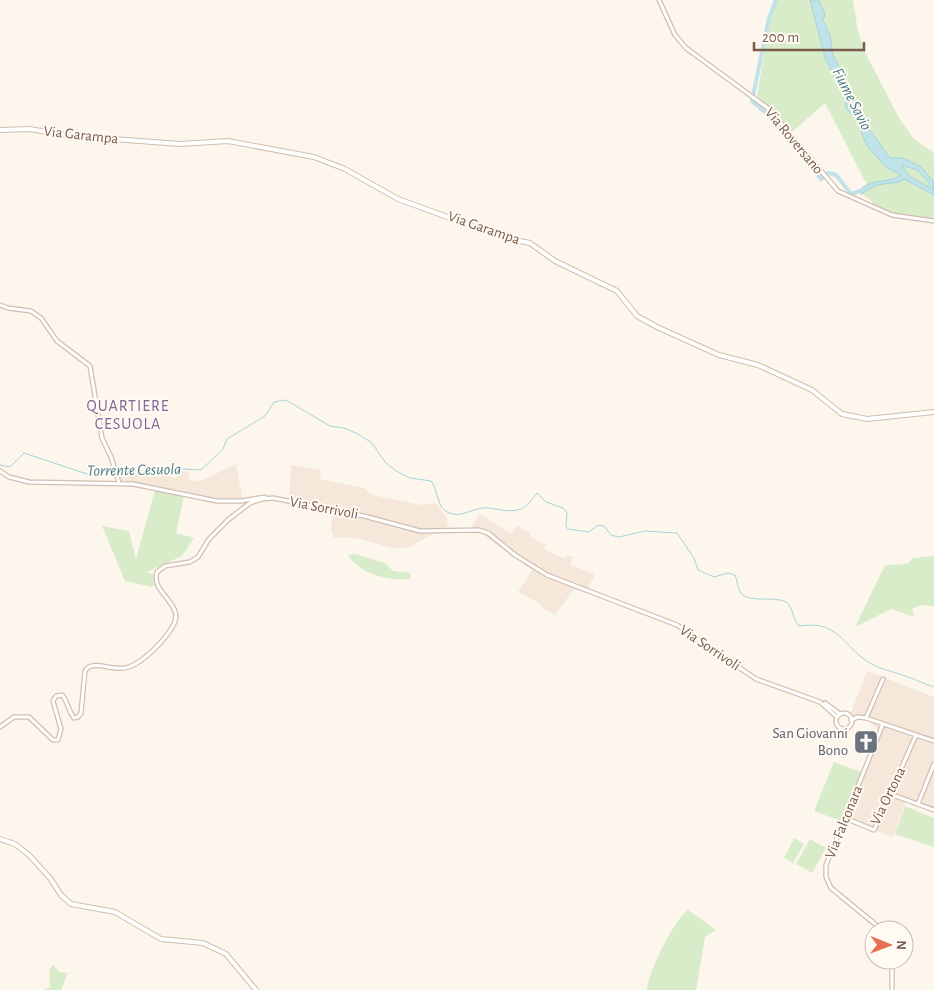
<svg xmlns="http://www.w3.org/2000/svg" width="934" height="990" font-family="'Alegreya Sans',sans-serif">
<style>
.residential{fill:#f5e8da}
.green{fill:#d8ecc9}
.water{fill:#bfe3e8;stroke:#a5d3da}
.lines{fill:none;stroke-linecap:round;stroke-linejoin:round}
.stream{stroke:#a5d3da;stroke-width:1}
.canal{stroke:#bfe3e8;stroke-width:4}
.minor-casing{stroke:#d1beb0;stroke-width:5.5}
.tertiary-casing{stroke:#d1beb0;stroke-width:6}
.minor{stroke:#fff;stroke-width:3}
.tertiary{stroke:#fff;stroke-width:4}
.labels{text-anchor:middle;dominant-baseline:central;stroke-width:4;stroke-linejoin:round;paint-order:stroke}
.street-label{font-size:15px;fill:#7a5c4d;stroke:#fffaf3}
.worship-label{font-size:15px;fill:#5b616d;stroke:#fffaf3;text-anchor:end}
.water-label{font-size:16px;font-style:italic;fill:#437c86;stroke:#fffaf3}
.neighbourhood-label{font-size:16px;letter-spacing:1px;fill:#846695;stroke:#fffaf3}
</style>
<rect width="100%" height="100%" fill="#fdf6ec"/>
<path class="residential" d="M236 464 243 502 222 504 155 490 116 485 115 473 139 470 150 471 149 475 160 477 161 471 170 470 169 477 176 478 178 471 189 472V480L201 481Z
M291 465 321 470 320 479 365 488 372 495 422 505 436 503 447 518 448 532 433 534 409 547 402 548H392L356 538H334L331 529 333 513 289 504Z
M480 514 511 534 517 526 531 533 530 536 546 545 544 549 565 559 567 555 573 557 570 565 595 574 586 593 574 589 555 615 541 607V604L518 592 532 570 482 534 469 531Z
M867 671 934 697V812L906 801 893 837 843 819 878 730 870 722 850 715Z"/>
<path class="green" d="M777 0H810L825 58 846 99V108L856 119 867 146 886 167 901 175C891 182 878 179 867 185L825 103 792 132 757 96 770 18Z
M819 0H853L858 32 866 54 899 118 914 139 934 153V182L921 167 903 158H890L860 116 857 103 833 55 828 29 823 20 825 14Z
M902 164 917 170 934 190 909 176Z
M904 179 934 195V220L892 214 874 205 871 200 861 194 877 185 899 182Z
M155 490 184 496 176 533 194 538 182 556 147 572 154 575 155 585 151 587 125 581 102 526 129 531 136 559Z
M355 554 385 563 393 571 410 573V579C387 581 362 575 348 555Z
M934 556V606L921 605 912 609 914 617 891 609 855 627 885 565 907 564 913 558Z
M834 762 861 772 841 821 814 811Z
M905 806 934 818V847L895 834Z
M794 838 804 844 793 863 784 858Z
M810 839 826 848 812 873 796 864Z
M688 910 716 930 705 937 696 990H647C648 972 674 920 688 910Z
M53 965 59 972 68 973 61 990H43L50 987 49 970Z"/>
<path class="water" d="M810 0H819L825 14 823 20 830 35 833 55 857 103 860 116 890 158H903L921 167 934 182V189L917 170 902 165 909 176 934 190V195L904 179 899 182 877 185 861 194 859 191C873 176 888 185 901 175L886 167 867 146 856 119 846 109V99L825 58Z"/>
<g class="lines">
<path class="stream" d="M0 465 10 467 24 453 87 474 145 467 201 470 223 449 227 439 265 416 274 402 286 400 330 426 344 428 358 434 372 443 385 462 396 471 410 478 431 481C439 491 436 508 449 513 461 518 471 509 483 508 495 507 508 514 521 509 528 506 532 499 537 493L546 502 563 508 567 512 566 526 568 529 589 532 598 525 604 526 611 535 619 537 645 531 677 533 694 558 698 570 714 577 728 573 735 575C737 580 738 589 741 593 748 603 775 596 786 602 794 608 792 619 799 626 840 620 840 645 870 663 881 670 893 671 905 676 915 679 924 684 934 687"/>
<path class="canal" d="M776 0 769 18 752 101 766 113 802 152 821 179 828 173 836 175 851 194 863 190"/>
<defs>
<path id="minor" d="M659 0 675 35 686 48 769 109 838 191 892 215 934 221
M0 305 8 308 31 311 41 318 57 341 90 366 102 438 111 457 119 483
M0 471 9 477 29 482 133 484 217 501H241L265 497
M825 703 840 714
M836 721a8 8 0 1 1 16 0a8 8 0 1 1-16 0Z
M866 718 883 679
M851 720 858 717 866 718 934 741
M0 727 14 717H29L53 740H58L61 729 53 701 56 696 62 695C68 702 68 710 74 718L78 717 81 713 85 671C93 658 114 673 129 667 145 661 166 639 174 624 184 604 150 592 157 572L165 566 190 562 198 557 209 539 229 519 250 503 262 499 273 498 364 516 420 531 479 530 488 533 515 555 547 575 677 625 756 679 820 702 837 717
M890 794 934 810
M918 804 934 764
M845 818 874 830 916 735
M879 930 875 924 831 888 826 877V865L883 724
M892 990V960"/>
<path id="tertiary" d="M0 130 29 129 73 136 180 144 228 141 314 157 345 169 398 199 505 238 530 243 555 261 617 291 637 316 657 327 719 355 758 365 812 390 842 414 867 419 934 412
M0 839 15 844 29 855 50 878 61 895 71 904 115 912 161 939 203 943 226 954 256 990"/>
</defs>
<use href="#minor" class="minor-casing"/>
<use href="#tertiary" class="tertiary-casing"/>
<use href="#minor" class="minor"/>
<use href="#tertiary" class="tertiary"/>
</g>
<defs>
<symbol id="church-square" viewBox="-11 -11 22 22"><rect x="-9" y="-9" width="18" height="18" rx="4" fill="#6b7280" stroke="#fffaf3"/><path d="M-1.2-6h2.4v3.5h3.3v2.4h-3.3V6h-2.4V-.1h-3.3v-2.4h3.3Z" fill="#fff"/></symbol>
</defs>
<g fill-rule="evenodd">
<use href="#church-square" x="852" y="728" width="28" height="28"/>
</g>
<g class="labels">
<g class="street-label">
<text transform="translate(81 135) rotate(6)">Via Garampa</text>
<text transform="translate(794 141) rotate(50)">Via Roversano</text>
<text transform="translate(484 228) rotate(19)">Via Garampa</text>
<text transform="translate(324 508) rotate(11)">Via Sorrivoli</text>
<text transform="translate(710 648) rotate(34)">Via Sorrivoli</text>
<text transform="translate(888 796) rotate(-64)">Via Ortona</text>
<text transform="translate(844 822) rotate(-68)">Via Falconara</text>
</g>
<g class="worship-label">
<text x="848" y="733">San Giovanni<tspan x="848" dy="17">Bono</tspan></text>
</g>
<g class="water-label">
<text transform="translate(852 99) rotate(63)">Fiume Savio</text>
<text transform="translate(134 470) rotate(-1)">Torrente Cesuola</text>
</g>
<g class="neighbourhood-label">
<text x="128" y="406">QUARTIERE<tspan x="128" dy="18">CESUOLA</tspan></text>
</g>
</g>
<g transform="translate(889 945) rotate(91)"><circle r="24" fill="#fffaf3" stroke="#cabbb1"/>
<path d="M0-4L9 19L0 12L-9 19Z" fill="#e76f51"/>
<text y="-8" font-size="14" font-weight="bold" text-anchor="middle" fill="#7a5c4d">N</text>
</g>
<path d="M754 42v8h110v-8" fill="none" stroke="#7a5c4d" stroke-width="2.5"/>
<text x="762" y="42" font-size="15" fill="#7a5c4d" stroke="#fffaf3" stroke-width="4" paint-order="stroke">200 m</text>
</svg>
